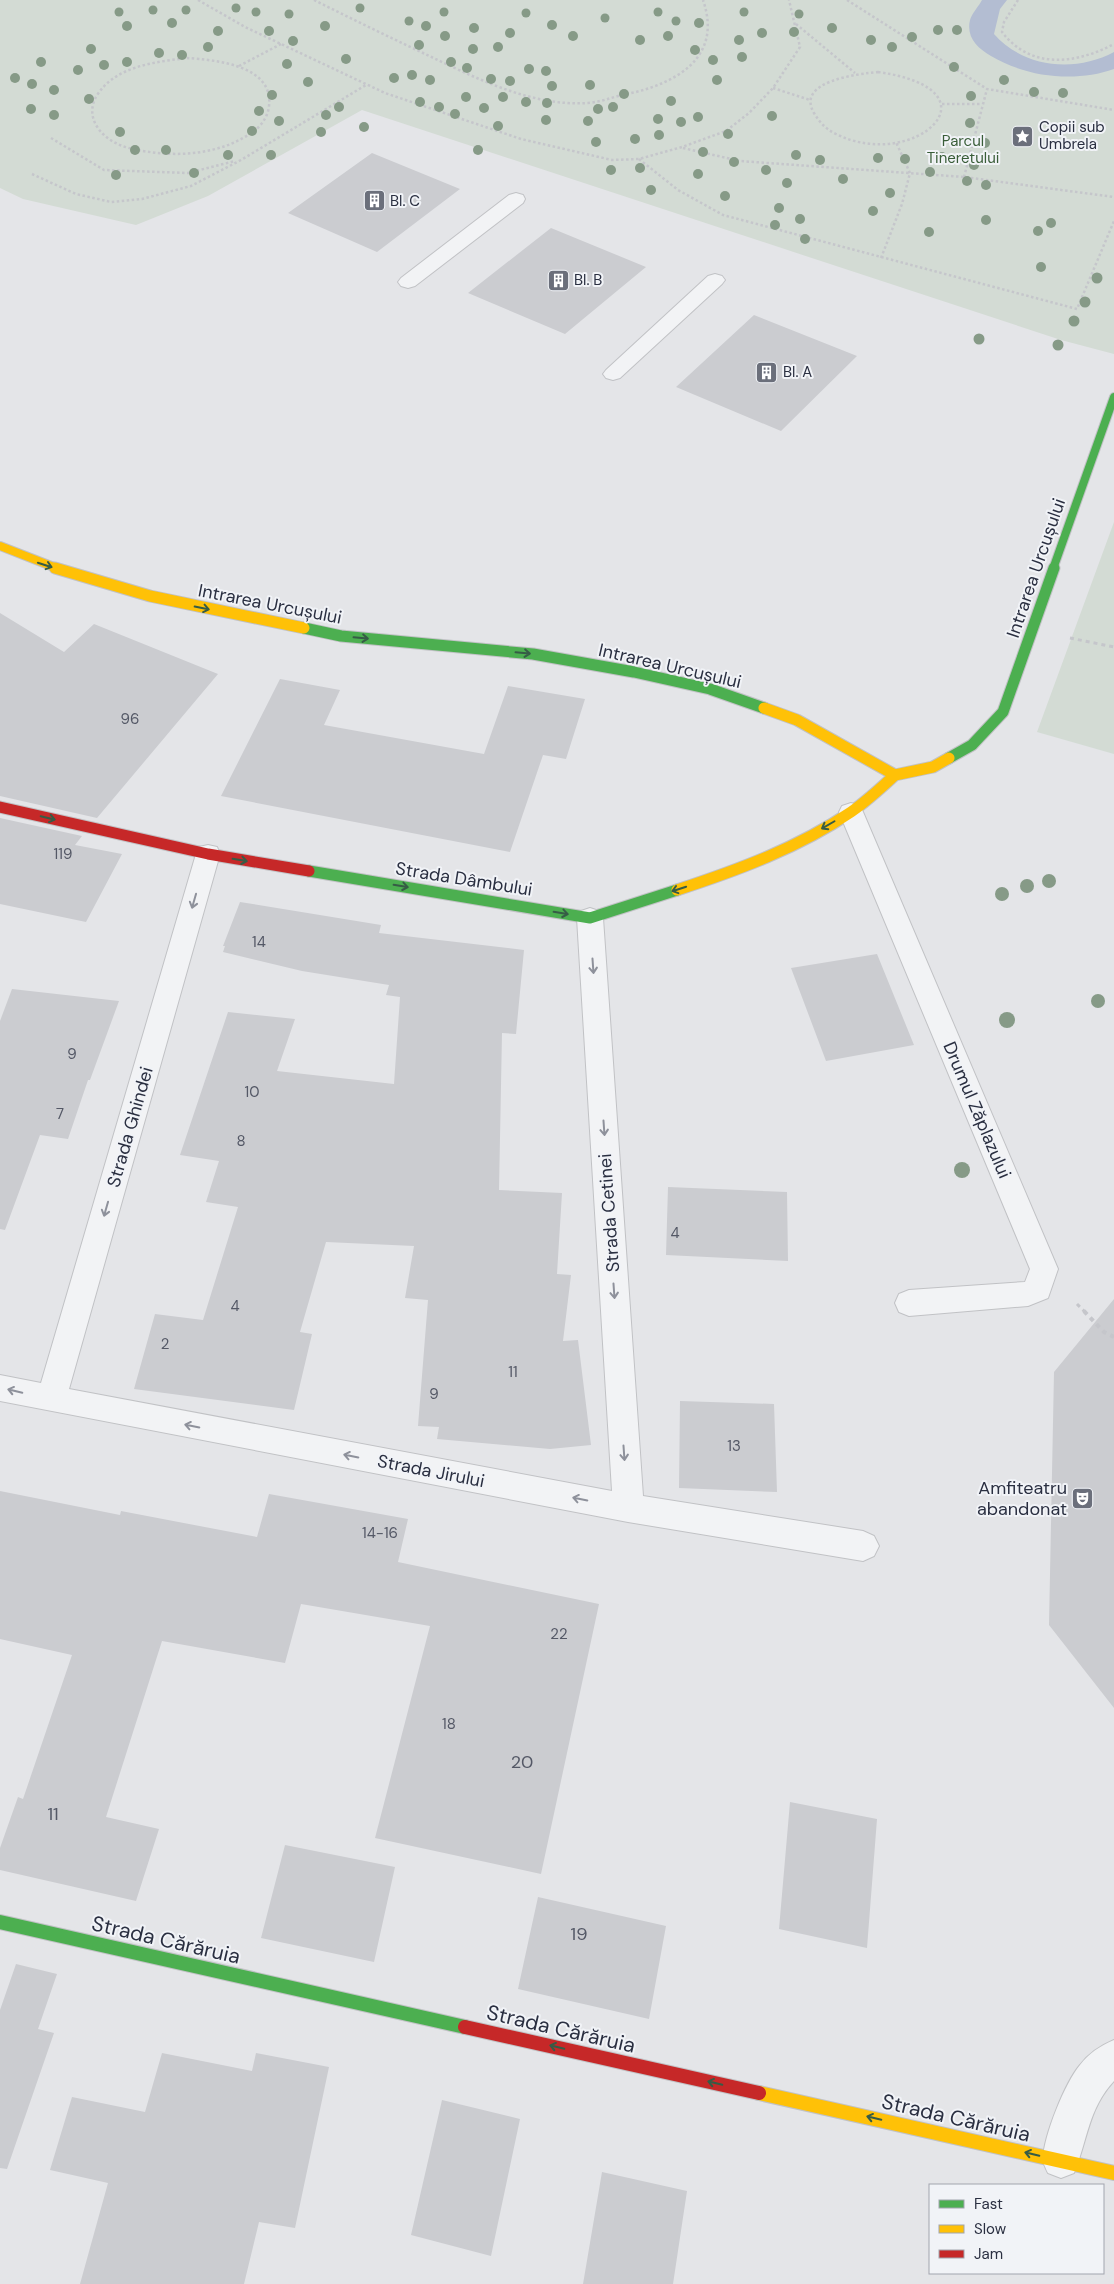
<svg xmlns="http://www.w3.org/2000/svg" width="1114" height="2284" font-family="'DM Sans',sans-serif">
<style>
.green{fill:#d3dbd4}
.water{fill:#b3bdd2}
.building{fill:#cbccd0}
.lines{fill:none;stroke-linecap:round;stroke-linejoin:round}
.lane-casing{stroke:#c1c2c5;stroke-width:2}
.street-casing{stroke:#c1c2c5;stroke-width:2}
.fast-far2-casing{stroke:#c1c2c5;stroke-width:10}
.fast-far1-casing{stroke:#c1c2c5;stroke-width:13}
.fast-casing{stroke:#c1c2c5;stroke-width:16}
.slow-far2-casing{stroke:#c1c2c5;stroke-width:10}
.slow-far1-casing{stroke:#c1c2c5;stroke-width:13}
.slow-casing{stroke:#c1c2c5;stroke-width:16}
.jam-far1-casing{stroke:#c1c2c5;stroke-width:13}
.jam-casing{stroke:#c1c2c5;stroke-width:16}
.path-far2{stroke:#c5c6cb;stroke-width:2.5;stroke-dasharray:2.5 2.5;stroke-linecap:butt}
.path-far1{stroke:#c5c6cb;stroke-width:3;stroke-dasharray:4 4;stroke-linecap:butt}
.path{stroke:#c5c6cb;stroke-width:4;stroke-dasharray:4.5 4.5;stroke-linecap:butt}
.lane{fill:#f2f3f5;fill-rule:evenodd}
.street{fill:#f2f3f5;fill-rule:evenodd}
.fast-far2{stroke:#4caf50;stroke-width:8}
.fast-far1{stroke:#4caf50;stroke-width:11}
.fast{stroke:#4caf50;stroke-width:14}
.slow-far2{stroke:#ffc107;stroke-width:8}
.slow-far1{stroke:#ffc107;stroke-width:11}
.slow{stroke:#ffc107;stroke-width:14}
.jam-far1{stroke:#c62828;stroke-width:11}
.jam{stroke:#c62828;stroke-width:14}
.tree{fill:#869a87}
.oneway{stroke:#365c46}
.oneway2{stroke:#8e919b}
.labels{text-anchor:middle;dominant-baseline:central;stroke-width:4;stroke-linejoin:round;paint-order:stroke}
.far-poi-label{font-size:15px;fill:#2a2f41;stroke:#f1f3f7;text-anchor:start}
.far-park-label{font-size:15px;fill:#395d38;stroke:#f1f3f7}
.number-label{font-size:15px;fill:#545866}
.street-label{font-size:18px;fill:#2a2f41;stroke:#f1f3f7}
.poi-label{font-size:18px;fill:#2a2f41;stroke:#f1f3f7;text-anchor:end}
.near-number-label{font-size:18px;fill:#545866}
.near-street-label{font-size:21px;fill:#2a2f41;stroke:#f1f3f7}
</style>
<rect width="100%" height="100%" fill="#e4e5e8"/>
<path class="green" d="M0 0H1114V354L1061 340 362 110 208 196 136 225 23 199 0 188Z
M1114 522V754L1037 732Z"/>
<path class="water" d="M982 0H1007L1000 9 994 34C1024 68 1075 73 1114 52V69C1075 83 1026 77 991 56 977 48 966 37 970 20 972 13 979 6 982 0Z"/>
<path class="building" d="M372 153 460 189 377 252 288 213Z
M551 228 646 267 565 334 468 293Z
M754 315 857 356 781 431 676 387Z
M0 613 64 652 94 624 218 674 97 818 0 796Z
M280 679 340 690 324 725 484 754 508 686 585 699 566 759 543 755 510 852 221 796Z
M0 818 82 836 75 845 122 854 86 922 0 904Z
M240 902 381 925 379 933 524 950 516 1034 502 1033 499 1190 562 1193 557 1274 571 1275 563 1341 578 1340 591 1445 550 1449 437 1439 439 1427 418 1426 428 1300 405 1298 414 1246 326 1242 300 1332 312 1334 294 1410 134 1389 155 1314 203 1320 238 1207 206 1202 219 1161 180 1155 228 1012 295 1019 277 1071 394 1084 400 997 386 995 389 985 302 971 223 952 225 946H223Z
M877 954 914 1045 826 1061 791 968Z
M12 989 119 1001 90 1080H88L68 1139 40 1135 5 1230 0 1229V1021Z
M668 1187 787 1192 788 1261 666 1255Z
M1114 1299V1708L1049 1625 1054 1372Z
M680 1401 774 1404 777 1492 679 1488Z
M0 1491 120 1515 121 1511 257 1537 269 1494 408 1519 398 1562 599 1604 541 1874 375 1838 430 1626 301 1604 285 1663 162 1641 106 1817 159 1829 136 1901 0 1870V1848L18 1797 23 1799 72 1655 0 1639Z
M790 1802 877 1819 867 1948 779 1929Z
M285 1845 395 1867 374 1962 261 1938Z
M538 1897 666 1926 649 2019 518 1989Z
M16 1964 57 1974 38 2029 54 2033 7 2169 0 2168V2010Z
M162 2053 252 2071 256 2053 329 2067 295 2228 259 2222 244 2284H80L108 2183 50 2170 72 2097 145 2112Z
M442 2100 520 2119 491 2256 411 2235Z
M602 2172 687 2191 673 2284H583Z"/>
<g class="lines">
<defs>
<path id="lane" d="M516 193 523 195 525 199 523 203 415 286 408 288 401 286 398 282 401 278 509 195Z
M715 274 722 276 725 280 722 284 620 378 613 380 606 378 603 374 606 370 708 276Z
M1114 2040V2081C1088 2109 1088 2139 1074 2173L1061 2178 1048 2173C1046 2169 1043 2163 1043 2159 1044 2135 1065 2083 1080 2065 1089 2053 1100 2046 1114 2040Z"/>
<path id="street" d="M851 803 860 806 863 812 1058 1269 1048 1298 1028 1306 909 1316 899 1312 895 1303 899 1294 909 1290 1025 1282 1030 1269 839 812 842 806Z
M208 845 217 847 220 854 69 1389 612 1491 577 918 581 911 590 908 599 911 603 918 643 1496 863 1531 874 1536 879 1546 874 1556 863 1561 628 1522 0 1401V1375L41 1383 196 854 199 847Z"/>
<path id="fast-far2" d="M1053 569 1114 397"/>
<path id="fast-far1" d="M304 628 341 636 533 654 634 672 710 689 764 708
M949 758 972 745 1003 712 1054 568
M309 871 590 918 677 890"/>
<path id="fast" d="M0 1922 465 2027"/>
<path id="slow-far2" d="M0 546 59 569"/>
<path id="slow-far1" d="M55 568 150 596 304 628
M764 708 797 720 895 775 933 767 949 758
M677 890C738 870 798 848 851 812 867 801 881 788 895 775"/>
<path id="slow" d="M759 2093 1114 2173"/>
<path id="jam-far1" d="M0 807 208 854 309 871"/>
<path id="jam" d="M465 2027 759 2093"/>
</defs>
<use href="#lane" class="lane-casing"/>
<use href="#street" class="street-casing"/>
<use href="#fast-far2" class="fast-far2-casing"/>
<use href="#fast-far1" class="fast-far1-casing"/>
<use href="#fast" class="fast-casing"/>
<use href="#slow-far2" class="slow-far2-casing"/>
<use href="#slow-far1" class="slow-far1-casing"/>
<use href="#slow" class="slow-casing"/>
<use href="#jam-far1" class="jam-far1-casing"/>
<use href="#jam" class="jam-casing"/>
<path class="path-far2" d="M198 0 245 27 385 93 521 139 612 160 639 159 682 147 726 131 749 113 773 88 800 47 789 0
M314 0C350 18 387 36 423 53 474 77 531 107 588 103 600 102 610 98 622 95 643 91 663 85 681 73 708 54 713 29 703 0
M847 0 987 89 1114 110
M1018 0 1004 22 1002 32C1031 70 1076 64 1114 44
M796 24 855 73
M187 58C215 60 274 65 269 106 268 116 262 125 254 131 220 156 173 158 133 149 119 146 104 139 96 125 91 116 91 106 96 97 114 66 155 62 187 58Z
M239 66 281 44
M878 72C1005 90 914 173 836 134 826 129 820 123 814 113 795 81 858 74 878 72Z
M773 88 810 100
M942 104H982
M51 138 104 170 188 173 235 161
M683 148 740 161 964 177 1114 197
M639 159 678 190 723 215 1077 309 1114 221
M32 174 76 194 111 202 142 199 191 186 241 160 366 85
M964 177 987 89
M881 258 902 204 910 173 896 142"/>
<path class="path-far1" d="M1070 638 1114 647
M1077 1304 1085 1312"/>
<path class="path" d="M1084 1311 1104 1332 1114 1337"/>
<use href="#lane" class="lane"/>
<use href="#street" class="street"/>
<use href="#fast-far2" class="fast-far2"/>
<use href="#fast-far1" class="fast-far1"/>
<use href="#fast" class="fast"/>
<use href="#slow-far2" class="slow-far2"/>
<use href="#slow-far1" class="slow-far1"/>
<use href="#slow" class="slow"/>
<use href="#jam-far1" class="jam-far1"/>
<use href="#jam" class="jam"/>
</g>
<g class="tree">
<circle cx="236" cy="8" r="4.5"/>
<circle cx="360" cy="8" r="4.5"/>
<circle cx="153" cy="10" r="4.5"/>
<circle cx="186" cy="10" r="4.5"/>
<circle cx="119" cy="12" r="4.5"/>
<circle cx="256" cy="12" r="4.5"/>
<circle cx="444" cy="12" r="4.5"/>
<circle cx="658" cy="12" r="4.5"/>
<circle cx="744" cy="12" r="4.5"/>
<circle cx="526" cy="13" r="4.5"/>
<circle cx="289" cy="14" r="4.5"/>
<circle cx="799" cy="14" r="4.5"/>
<circle cx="605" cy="18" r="4.5"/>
<circle cx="409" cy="21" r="4.5"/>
<circle cx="676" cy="21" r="4.5"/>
<circle cx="172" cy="23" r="5"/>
<circle cx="699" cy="23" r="5"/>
<circle cx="552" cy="25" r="5"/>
<circle cx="127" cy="26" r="5"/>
<circle cx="325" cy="26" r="5"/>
<circle cx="426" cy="26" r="5"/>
<circle cx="474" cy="28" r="5"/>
<circle cx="832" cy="28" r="5"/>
<circle cx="938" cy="30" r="5"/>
<circle cx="957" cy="30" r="5"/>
<circle cx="218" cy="31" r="5"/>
<circle cx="269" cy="31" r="5"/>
<circle cx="794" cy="32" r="5"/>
<circle cx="510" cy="33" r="5"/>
<circle cx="762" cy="33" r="5"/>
<circle cx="445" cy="36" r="5"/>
<circle cx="573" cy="36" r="5"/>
<circle cx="668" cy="36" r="5"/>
<circle cx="912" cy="37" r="5"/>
<circle cx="640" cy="40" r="5"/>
<circle cx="739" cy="40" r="5"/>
<circle cx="871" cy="40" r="5"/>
<circle cx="293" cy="41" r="5"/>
<circle cx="419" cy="45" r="5"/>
<circle cx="208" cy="47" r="5"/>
<circle cx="498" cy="47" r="5"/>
<circle cx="892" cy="47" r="5"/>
<circle cx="91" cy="49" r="5"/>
<circle cx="473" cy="49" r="5"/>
<circle cx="695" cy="50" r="5"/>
<circle cx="159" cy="53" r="5"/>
<circle cx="182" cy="55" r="5"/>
<circle cx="742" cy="57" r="5"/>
<circle cx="346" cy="59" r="5"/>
<circle cx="713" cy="60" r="5"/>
<circle cx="41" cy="62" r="5"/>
<circle cx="127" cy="62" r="5"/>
<circle cx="451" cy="62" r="5"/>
<circle cx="287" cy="64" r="5"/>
<circle cx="104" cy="65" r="5"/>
<circle cx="954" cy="67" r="5"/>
<circle cx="467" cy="68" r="5"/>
<circle cx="529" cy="69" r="5"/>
<circle cx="78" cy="70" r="5"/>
<circle cx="546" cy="71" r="5"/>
<circle cx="412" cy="75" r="5"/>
<circle cx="15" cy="78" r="5"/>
<circle cx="394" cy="78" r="5"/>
<circle cx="491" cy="79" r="5"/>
<circle cx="430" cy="80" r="5"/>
<circle cx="717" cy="80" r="5"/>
<circle cx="1004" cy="80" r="5"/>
<circle cx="510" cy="81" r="5"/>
<circle cx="308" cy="82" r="5"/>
<circle cx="32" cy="84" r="5"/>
<circle cx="590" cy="85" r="5"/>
<circle cx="552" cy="86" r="5"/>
<circle cx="54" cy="90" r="5"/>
<circle cx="1034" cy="92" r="5"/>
<circle cx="1063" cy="93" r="5"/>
<circle cx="624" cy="94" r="5"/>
<circle cx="272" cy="95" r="5"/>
<circle cx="971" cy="96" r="5"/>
<circle cx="466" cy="97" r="5"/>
<circle cx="503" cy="97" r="5"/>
<circle cx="89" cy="99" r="5"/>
<circle cx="671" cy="101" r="5"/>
<circle cx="420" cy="102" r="5"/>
<circle cx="526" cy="102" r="5"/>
<circle cx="547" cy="103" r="5"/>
<circle cx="339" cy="107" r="5"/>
<circle cx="439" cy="107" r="5"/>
<circle cx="613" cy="107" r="5"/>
<circle cx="484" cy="108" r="5"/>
<circle cx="31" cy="109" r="5"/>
<circle cx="598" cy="109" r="5"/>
<circle cx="259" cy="111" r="5"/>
<circle cx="455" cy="114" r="5"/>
<circle cx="54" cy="115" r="5"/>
<circle cx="326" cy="115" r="5"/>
<circle cx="772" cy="116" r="5"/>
<circle cx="698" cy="117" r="5"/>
<circle cx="658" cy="119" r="5"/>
<circle cx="546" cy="120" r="5"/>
<circle cx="279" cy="121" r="5"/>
<circle cx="588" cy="121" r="5"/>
<circle cx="681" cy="122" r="5"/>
<circle cx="970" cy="123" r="5"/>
<circle cx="498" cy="126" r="5"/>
<circle cx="364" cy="127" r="5"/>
<circle cx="252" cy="131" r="5"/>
<circle cx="120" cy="132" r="5"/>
<circle cx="321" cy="132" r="5"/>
<circle cx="728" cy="134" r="5"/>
<circle cx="659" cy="135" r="5"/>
<circle cx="635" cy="139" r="5"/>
<circle cx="596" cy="142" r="5"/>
<circle cx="985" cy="143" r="5"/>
<circle cx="135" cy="150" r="5"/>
<circle cx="166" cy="150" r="5"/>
<circle cx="478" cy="150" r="5"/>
<circle cx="703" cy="152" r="5"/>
<circle cx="228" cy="155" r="5"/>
<circle cx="271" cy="155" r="5"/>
<circle cx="796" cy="155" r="5"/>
<circle cx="942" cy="157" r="5"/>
<circle cx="878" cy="158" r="5"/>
<circle cx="905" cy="159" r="5"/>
<circle cx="820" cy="160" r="5"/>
<circle cx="734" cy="162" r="5"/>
<circle cx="974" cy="165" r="5"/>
<circle cx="640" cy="168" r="5"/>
<circle cx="611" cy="170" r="5"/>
<circle cx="766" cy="170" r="5"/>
<circle cx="930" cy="172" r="5"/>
<circle cx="194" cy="173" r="5"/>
<circle cx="698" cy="174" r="5"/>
<circle cx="116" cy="175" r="5"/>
<circle cx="843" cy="179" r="5"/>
<circle cx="967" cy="181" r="5"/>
<circle cx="787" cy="183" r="5"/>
<circle cx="986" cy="185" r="5"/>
<circle cx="651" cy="190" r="5"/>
<circle cx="890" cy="193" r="5"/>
<circle cx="725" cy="196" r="5"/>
<circle cx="779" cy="208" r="5"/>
<circle cx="873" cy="211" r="5"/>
<circle cx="800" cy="219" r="5"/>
<circle cx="986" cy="220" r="5"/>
<circle cx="1051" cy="223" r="5"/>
<circle cx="775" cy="225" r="5"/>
<circle cx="1038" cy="231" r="5"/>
<circle cx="929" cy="232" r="5"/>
<circle cx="805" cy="239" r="5"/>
<circle cx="1041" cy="267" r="5"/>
<circle cx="1097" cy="278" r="5.5"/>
<circle cx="1085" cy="302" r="5.5"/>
<circle cx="1074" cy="321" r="5.5"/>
<circle cx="979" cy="339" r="5.5"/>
<circle cx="1058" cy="345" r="5.5"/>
<circle cx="1049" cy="881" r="7"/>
<circle cx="1027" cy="886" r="7"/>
<circle cx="1002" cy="894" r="7"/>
<circle cx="1098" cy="1001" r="7"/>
<circle cx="1007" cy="1020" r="8"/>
<circle cx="962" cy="1170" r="8"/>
</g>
<defs><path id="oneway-shaft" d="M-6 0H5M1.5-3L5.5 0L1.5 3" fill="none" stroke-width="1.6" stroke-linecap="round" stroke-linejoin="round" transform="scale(1.25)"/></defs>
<g class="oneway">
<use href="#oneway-shaft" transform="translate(45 565) rotate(18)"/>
<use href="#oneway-shaft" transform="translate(202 608) rotate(11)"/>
<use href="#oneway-shaft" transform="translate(361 638) rotate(5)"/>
<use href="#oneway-shaft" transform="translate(523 653) rotate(5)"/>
<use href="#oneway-shaft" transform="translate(48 818) rotate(13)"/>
<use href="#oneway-shaft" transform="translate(828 825) rotate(150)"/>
<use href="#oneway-shaft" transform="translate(240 860) rotate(9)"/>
<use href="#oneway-shaft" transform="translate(401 886) rotate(9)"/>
<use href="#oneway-shaft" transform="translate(679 889) rotate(162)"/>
<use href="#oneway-shaft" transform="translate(561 913) rotate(9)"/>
<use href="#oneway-shaft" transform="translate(557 2047) rotate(-167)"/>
<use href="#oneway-shaft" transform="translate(715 2083) rotate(-167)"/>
<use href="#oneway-shaft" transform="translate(874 2118) rotate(-167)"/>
<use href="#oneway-shaft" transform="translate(1032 2154) rotate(-167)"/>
</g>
<g class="oneway2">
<use href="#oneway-shaft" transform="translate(194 901) rotate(106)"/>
<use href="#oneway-shaft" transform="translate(593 966) rotate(86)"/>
<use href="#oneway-shaft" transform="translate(604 1128) rotate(86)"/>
<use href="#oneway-shaft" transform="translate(106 1209) rotate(106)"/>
<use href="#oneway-shaft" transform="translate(614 1291) rotate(86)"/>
<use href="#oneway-shaft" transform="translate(15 1391) rotate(-167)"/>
<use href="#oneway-shaft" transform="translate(192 1426) rotate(-169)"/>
<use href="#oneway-shaft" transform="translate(624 1453) rotate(86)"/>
<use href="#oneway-shaft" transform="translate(351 1456) rotate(-169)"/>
<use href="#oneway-shaft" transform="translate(580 1499) rotate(-169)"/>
</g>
<defs>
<symbol id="sight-square" viewBox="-11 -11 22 22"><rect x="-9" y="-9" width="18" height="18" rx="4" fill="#6b6f7b" stroke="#f1f3f7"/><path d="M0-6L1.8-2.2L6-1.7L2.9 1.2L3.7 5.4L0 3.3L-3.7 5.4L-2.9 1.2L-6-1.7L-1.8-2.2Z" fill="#fff"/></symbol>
<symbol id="building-square" viewBox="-11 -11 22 22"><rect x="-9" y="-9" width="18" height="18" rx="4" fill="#6b6f7b" stroke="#f1f3f7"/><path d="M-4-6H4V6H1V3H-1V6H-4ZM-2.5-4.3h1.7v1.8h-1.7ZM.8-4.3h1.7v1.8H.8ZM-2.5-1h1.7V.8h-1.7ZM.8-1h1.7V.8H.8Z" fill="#fff"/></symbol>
<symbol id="theatre-square" viewBox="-11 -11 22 22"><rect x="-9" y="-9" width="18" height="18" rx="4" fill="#6b6f7b" stroke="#f1f3f7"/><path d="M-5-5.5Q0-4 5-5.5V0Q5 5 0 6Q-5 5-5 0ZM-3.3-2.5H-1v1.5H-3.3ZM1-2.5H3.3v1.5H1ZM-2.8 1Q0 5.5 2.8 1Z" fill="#fff"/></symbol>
</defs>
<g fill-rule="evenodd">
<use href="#sight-square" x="1010" y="124" width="25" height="25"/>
<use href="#building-square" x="362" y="188" width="25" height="25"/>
<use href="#building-square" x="546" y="268" width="25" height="25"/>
<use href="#building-square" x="754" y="360" width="25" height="25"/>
<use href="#theatre-square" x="1070" y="1486" width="25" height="25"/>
</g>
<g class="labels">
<g class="far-poi-label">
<text x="1039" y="127">Copii sub<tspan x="1039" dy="17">Umbrela</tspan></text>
<text x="390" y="201">Bl. C</text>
<text x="574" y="280">Bl. B</text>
<text x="783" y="372">Bl. A</text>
</g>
<g class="far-park-label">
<text x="963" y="141">Parcul<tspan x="963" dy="17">Tineretului</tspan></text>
</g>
<g class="number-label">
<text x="130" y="719">96</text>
<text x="63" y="854">119</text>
<text x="259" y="942">14</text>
<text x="72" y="1054">9</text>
<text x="252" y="1092">10</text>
<text x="60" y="1114">7</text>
<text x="241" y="1141">8</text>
<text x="675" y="1233">4</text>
<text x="235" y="1306">4</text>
<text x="165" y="1344">2</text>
<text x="513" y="1372">11</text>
<text x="434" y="1394">9</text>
<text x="734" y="1446">13</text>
<text x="380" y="1533">14-16</text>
<text x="559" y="1634">22</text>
<text x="449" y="1724">18</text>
</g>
<g class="street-label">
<text transform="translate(1036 568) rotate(-71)">Intrarea Urcușului</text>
<text transform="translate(270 604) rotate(11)">Intrarea Urcușului</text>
<text transform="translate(670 666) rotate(13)">Intrarea Urcușului</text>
<text transform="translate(464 879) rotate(9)">Strada Dâmbului</text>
<text transform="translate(977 1110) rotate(67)">Drumul Zăplazului</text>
<text transform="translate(130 1127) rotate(-74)">Strada Ghindei</text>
<text transform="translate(609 1213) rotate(-94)">Strada Cetinei</text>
<text transform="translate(431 1471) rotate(11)">Strada Jirului</text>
</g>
<g class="poi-label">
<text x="1067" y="1488">Amfiteatru<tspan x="1067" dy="21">abandonat</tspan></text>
</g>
<g class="near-number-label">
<text x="522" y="1762">20</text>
<text x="53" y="1814">11</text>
<text x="579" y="1934">19</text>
</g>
<g class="near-street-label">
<text transform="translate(166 1940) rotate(13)">Strada Cărăruia</text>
<text transform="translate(561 2029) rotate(13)">Strada Cărăruia</text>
<text transform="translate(956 2118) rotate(13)">Strada Cărăruia</text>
</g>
</g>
<rect x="929" y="2184" width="175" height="90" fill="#f1f3f7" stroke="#a1a5ae"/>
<rect x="939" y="2200" width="25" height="8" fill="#4caf50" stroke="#a1a5ae"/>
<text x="974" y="2209" font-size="15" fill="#2a2f41">Fast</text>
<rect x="939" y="2225" width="25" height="8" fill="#ffc107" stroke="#a1a5ae"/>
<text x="974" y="2234" font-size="15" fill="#2a2f41">Slow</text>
<rect x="939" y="2250" width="25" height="8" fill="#c62828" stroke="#a1a5ae"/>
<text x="974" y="2259" font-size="15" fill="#2a2f41">Jam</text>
</svg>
